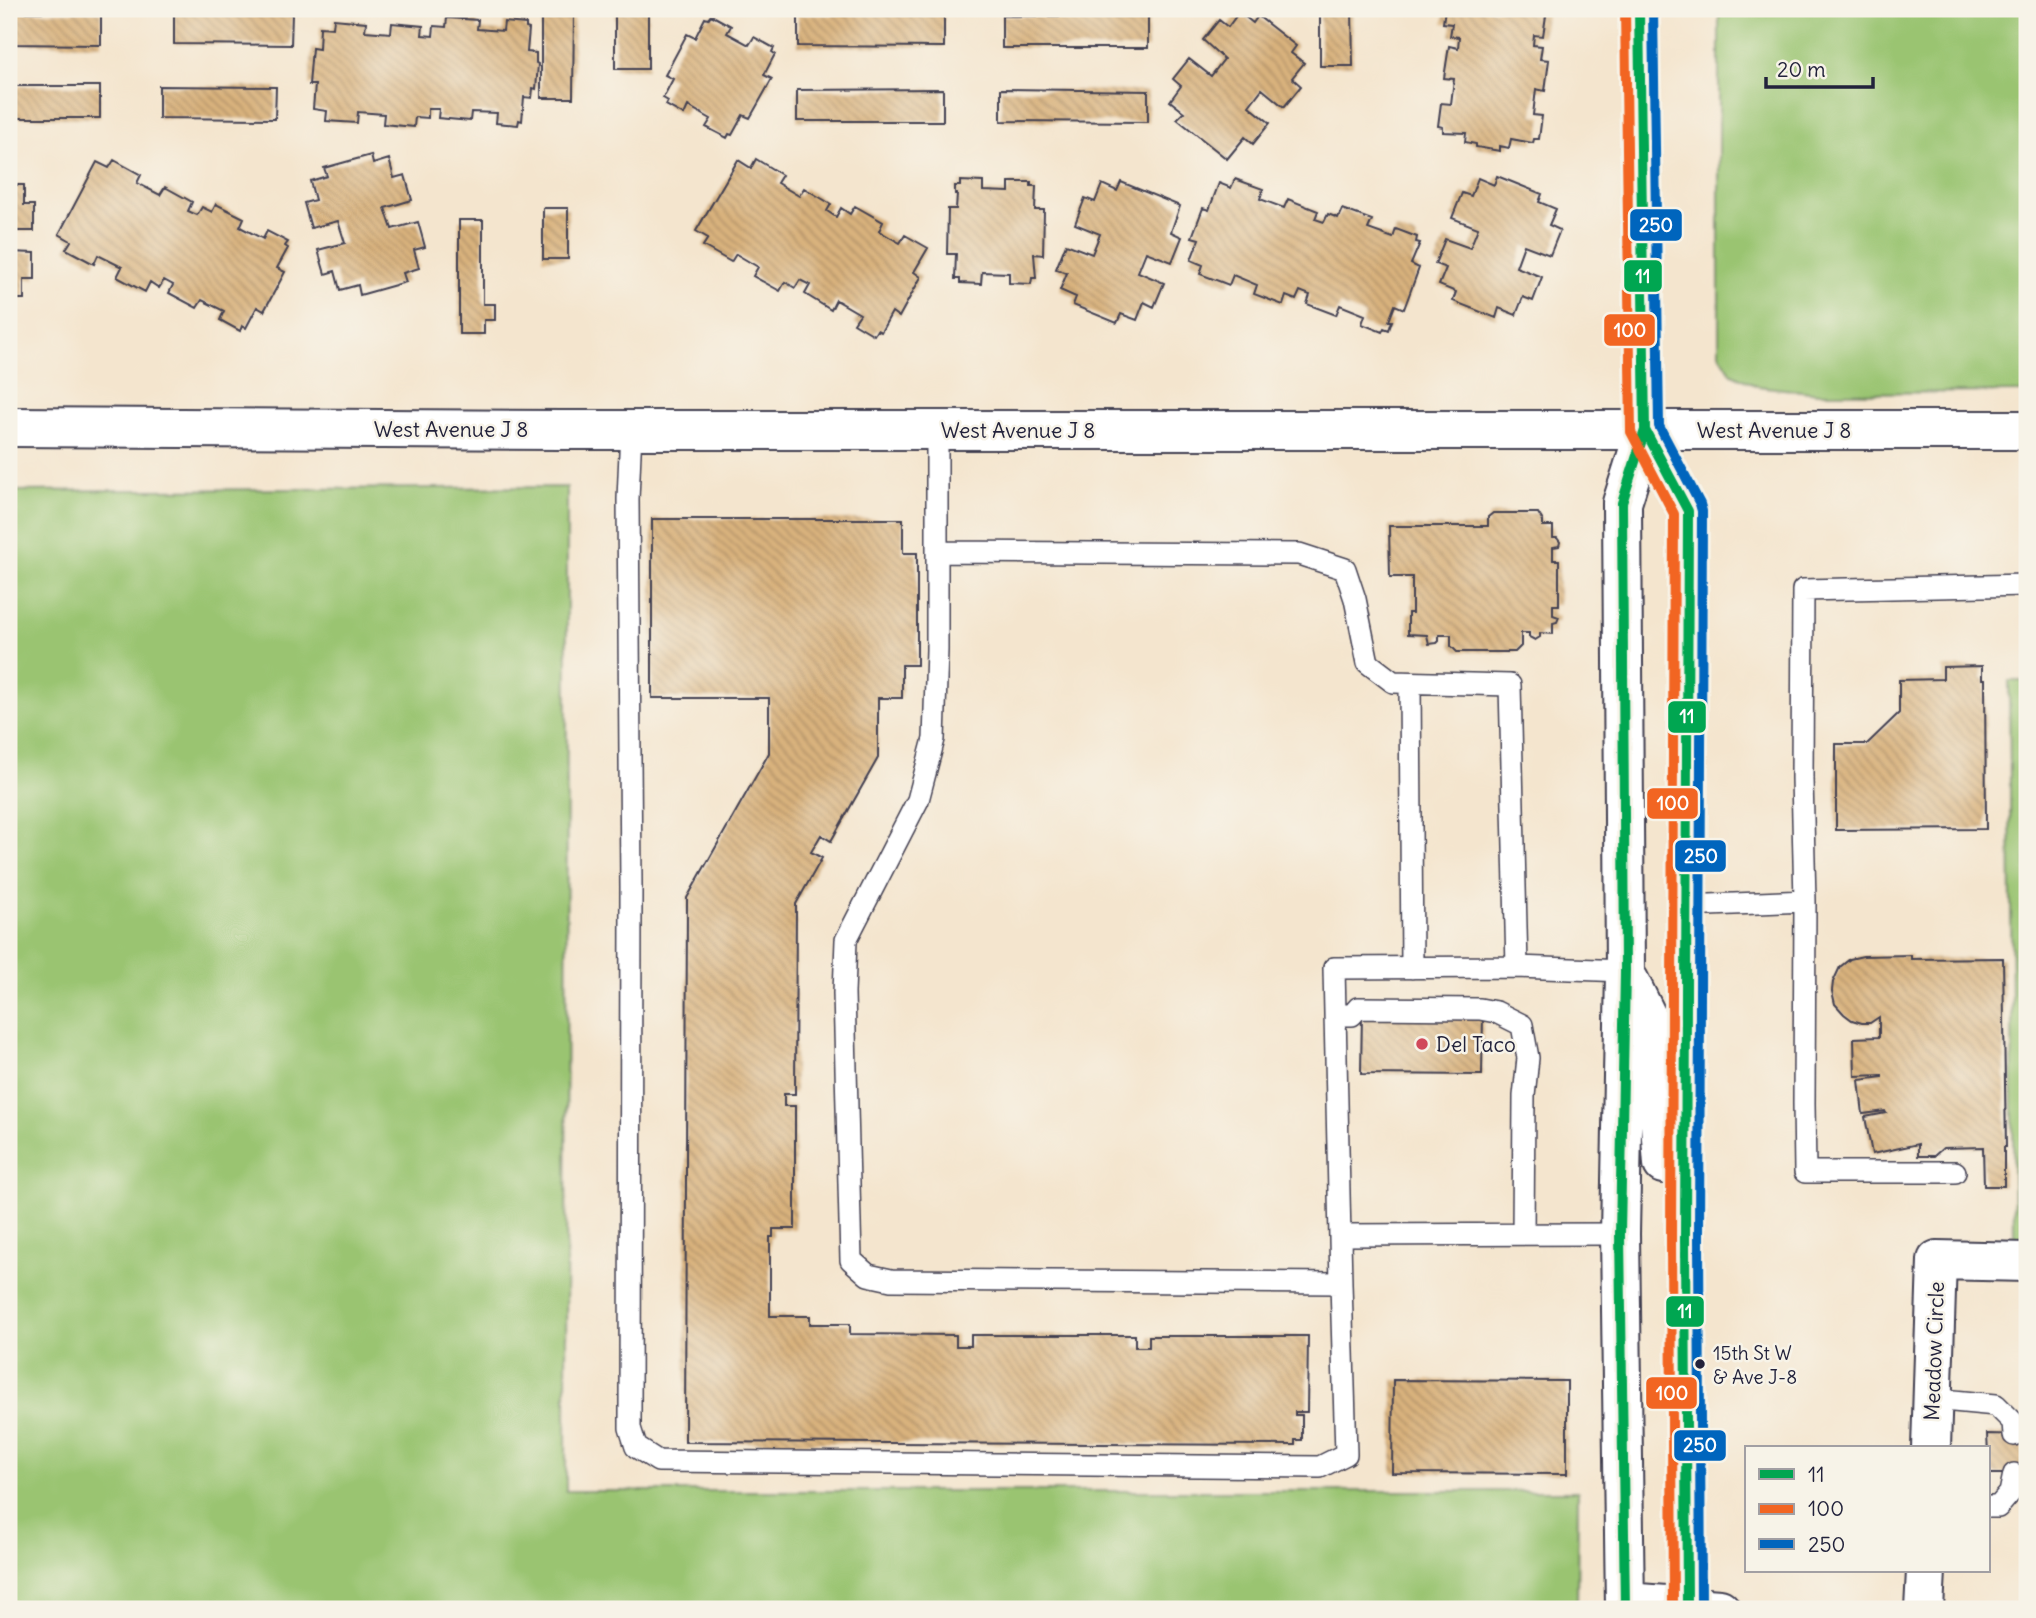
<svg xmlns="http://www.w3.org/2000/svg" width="2036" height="1618" font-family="Delius,sans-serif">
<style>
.green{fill:#9ac471;stroke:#5e7356;stroke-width:2}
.building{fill:url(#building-back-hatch)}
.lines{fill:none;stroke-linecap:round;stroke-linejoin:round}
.service-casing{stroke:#423f51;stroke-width:24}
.minor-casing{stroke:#423f51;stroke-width:42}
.tertiary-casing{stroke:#423f51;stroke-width:42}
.service{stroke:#fff;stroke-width:21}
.minor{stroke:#fff;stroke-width:38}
.tertiary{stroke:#fff;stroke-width:38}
.bus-1-casing{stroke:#f7f3e8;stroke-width:16}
.bus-2-casing{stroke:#f7f3e8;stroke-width:16}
.bus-3-casing{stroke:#f7f3e8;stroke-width:16}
.bus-1{stroke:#00a651;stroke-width:10}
.bus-2{stroke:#f26522;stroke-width:10}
.bus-3{stroke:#0065bd;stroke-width:10}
.poi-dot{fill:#d1495b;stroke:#f7f3e8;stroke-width:2.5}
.bus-dot{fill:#22223b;stroke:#f7f3e8;stroke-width:2.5}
.labels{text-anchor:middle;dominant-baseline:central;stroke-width:5;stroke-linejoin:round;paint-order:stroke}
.bus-label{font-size:19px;fill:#22223b;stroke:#f7f3e8;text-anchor:start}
.street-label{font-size:21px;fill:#22223b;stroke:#f7f3e8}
.poi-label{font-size:21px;fill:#22223b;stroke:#f7f3e8;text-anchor:start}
.line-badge{stroke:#f7f3e8;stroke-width:2.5}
.badge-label{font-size:19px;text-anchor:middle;font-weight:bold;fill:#fff}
</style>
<defs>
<pattern id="building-back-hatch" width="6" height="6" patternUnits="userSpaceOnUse" patternTransform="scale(1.75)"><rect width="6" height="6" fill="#d9b27d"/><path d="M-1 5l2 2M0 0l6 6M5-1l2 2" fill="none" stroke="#b09068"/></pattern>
</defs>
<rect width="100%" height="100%" fill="#f7f3e8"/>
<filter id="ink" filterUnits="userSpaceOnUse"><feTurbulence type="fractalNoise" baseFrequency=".0143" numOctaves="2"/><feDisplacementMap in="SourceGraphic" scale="14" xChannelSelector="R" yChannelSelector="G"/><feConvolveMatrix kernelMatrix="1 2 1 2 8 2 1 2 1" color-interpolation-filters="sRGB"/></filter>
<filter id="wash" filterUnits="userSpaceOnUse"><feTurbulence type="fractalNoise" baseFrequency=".00686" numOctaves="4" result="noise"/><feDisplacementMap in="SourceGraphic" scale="28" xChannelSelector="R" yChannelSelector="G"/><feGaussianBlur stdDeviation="1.57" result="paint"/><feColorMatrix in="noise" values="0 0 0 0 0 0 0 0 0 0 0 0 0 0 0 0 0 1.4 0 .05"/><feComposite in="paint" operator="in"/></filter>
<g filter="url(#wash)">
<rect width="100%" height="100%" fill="#f4e5ce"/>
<path class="green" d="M1719 9H2027V392L1819 393 1757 386 1732 374 1719 353Z
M567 487 566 1491H1578L1577 1609H9V491Z
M2009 681H2027V1240H2014Z"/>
<g id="blocks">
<path class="building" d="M615 9H648V69H615Z
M1320 9H1352L1353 66H1320Z
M1445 9H1547L1543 36 1534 35 1533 45 1542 46 1540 59 1549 60 1545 91 1536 89 1533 115 1542 116 1539 139H1534L1533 143 1511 139 1509 148 1500 146V151L1476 147V144L1465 142 1466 133 1443 132V127L1438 126 1441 103 1451 104 1454 79 1444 78 1449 46 1458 48 1459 37 1450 36 1452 24 1443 23Z
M541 10H574L573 98H541Z
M9 12H101V45L9 44Z
M174 12 292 13 291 45 174 44Z
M1239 12 1253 23 1258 16 1296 46 1291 53 1304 63 1292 78 1301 86 1284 107 1262 89 1249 106 1270 123 1253 144 1245 137 1227 159 1177 119 1184 112 1170 101 1181 86 1173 79 1189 59 1211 76 1224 59 1203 40 1219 20 1228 27Z
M711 15 731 26 727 33 749 45 754 37 774 48 772 52 775 54 764 75 772 79 750 118 743 115 732 135 729 134 727 138 706 127 711 119 688 106 684 115 666 105 668 101 663 98 673 79 665 75 687 34 695 38 705 18 708 19Z
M798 15H944V47L798 46Z
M1002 16H1148V48H1002Z
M447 18 478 20 477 29 503 31 504 22 526 24V28L529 29 527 52 536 53V63L538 64 536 89 533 88 532 98 524 97 522 121 519 120 518 125 496 123 497 113 471 112 470 121 438 118 439 109H428V118L415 117 414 127 383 124 384 114 358 112 357 123 326 121 327 111 313 109 315 85H309L312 48 319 49 320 27 333 28 334 19 366 22 365 31 391 33 392 23 423 26 422 35 433 36 434 26 446 27Z
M9 86H100V118H9Z
M159 86 276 87 275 119 159 118Z
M943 89V121H797V90Z
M1001 89 1148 91V122L1001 121Z
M371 155 373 164 389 159 394 178 405 175 412 200 385 208 392 229 418 222 425 247 414 250 419 268 403 273 406 282 360 295 358 285 340 290 335 271 325 274 318 250 345 243 338 221 311 228 304 203 315 200 310 181 327 176 324 168Z
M756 159 782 175 777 183 799 196 804 188 831 204 827 211 836 217 841 208 850 214 855 206 883 222 879 231 900 243 905 235 928 248 914 272 921 277 899 317 892 312 881 332 877 330 874 335 854 323 860 314 836 300 831 310 805 294 810 285 800 280 795 288 785 282 780 291 753 276 758 267 736 254 731 262 703 246 708 238 696 231 738 160 751 168Z
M114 160 141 175 137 183 160 195 165 187 192 202 188 211 197 215 202 207 212 212 216 204 244 218 240 227 263 239 267 231 288 242 285 246 288 248 277 268 285 272 264 311 257 307 246 328 242 326 240 331 220 320 224 311 202 300 197 308 169 293 173 285 164 280 159 288 150 282 145 292 117 277 122 267 98 255 94 264 66 249 71 241 59 234 97 162 109 168Z
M1497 176 1542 194 1539 202 1556 209 1549 225 1560 230 1550 255 1524 245 1516 267 1542 277 1533 301 1523 297 1516 315 1499 308 1496 318 1453 301 1456 292 1439 285 1446 268 1435 264 1445 239 1470 248 1478 228 1452 218 1462 193 1471 196 1478 178 1494 185Z
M1235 179 1263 189 1260 199 1284 208 1288 199 1318 211 1315 219 1324 222 1328 214 1338 218 1342 209 1372 220 1368 229 1393 238 1396 229 1417 237 1416 242 1420 243 1411 264 1419 268 1404 309 1395 305 1389 321H1392L1389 330 1384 328 1382 332 1362 324 1365 315 1340 305 1336 315 1307 304 1310 295 1300 291 1296 300 1286 296 1283 305 1254 294 1257 285 1233 275 1229 285 1200 274 1203 265 1191 260 1199 239 1192 237 1203 208 1209 210 1219 183 1231 188Z
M960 181 983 182V191L1009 192V182H1031V186H1036L1035 210H1044L1043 255 1034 254 1036 278H1032L1031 284 1009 283V273L982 272 981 284 960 283V279H955L956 254H947L948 209H956L957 194H955V186H960Z
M1121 182 1180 206 1171 232 1182 237 1172 262 1146 252 1138 272 1164 283 1154 307 1144 302 1137 320 1121 314 1117 323 1073 305 1076 297 1060 290 1067 273 1056 269 1066 244 1092 254 1100 234 1075 224 1085 198 1095 202 1102 184 1117 191Z
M9 185H24V205H34V231H9Z
M543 208H568V259H543Z
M459 220H483V304H495V320H484V334H459Z
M9 252 35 253V279H24V299H9Z
M1493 513H1538L1543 521V526H1553V538H1557L1560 542 1559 546 1553 547V560H1559V605H1553V615L1559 617 1557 622 1553 623V634L1540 633V637L1535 640 1529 637V633H1521V646L1515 652H1457L1451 646V635H1439V641L1437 643 1429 644 1427 635 1408 634V613H1412V577H1390L1389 526H1488V517Z
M652 519H903V553H917V665H902V698H878V758L831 841 821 835 811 852 822 858 796 904 795 1094H784V1106H795V1229H773V1237H770V1316H810V1324H850V1334L956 1335V1346H971V1335H1135V1347H1149V1336H1308L1307 1412H1295V1415H1302V1440H1295V1445L685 1442 687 898 769 753V698H652Z
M1982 666V679H1985L1986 829 1836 830V744H1867L1899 713V680L1943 679V667Z
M1911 955V959L2003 958 2006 1147H2004V1186H1984L1983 1147 1943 1148 1934 1156H1918V1144L1872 1154 1865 1117 1886 1113 1885 1111 1863 1114 1859 1080 1882 1077V1075L1855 1076 1854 1038 1879 1037V1017L1870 1023H1862L1852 1020 1844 1014 1835 1004 1832 991 1833 982 1840 967 1850 959 1863 956Z
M1362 1014H1483L1482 1075 1361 1074Z
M1393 1380 1567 1381V1474L1392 1473Z
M1987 1434 2027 1435V1474H1989Z"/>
</g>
</g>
<g filter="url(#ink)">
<use href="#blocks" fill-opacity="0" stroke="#423f51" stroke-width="2"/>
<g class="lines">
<defs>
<path id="service" d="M631 430 628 499 631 886 630 1428 636 1447 658 1461 1320 1467 1346 1454 1341 1283
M937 430V650L934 739 918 800 846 940 844 993 851 1260 868 1275 891 1280 1341 1283 1334 968 1517 967 1625 971
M937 552 1299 554 1345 569 1355 599 1368 663 1393 682 1510 685 1517 967
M1410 683 1412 968
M1805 901 1804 1104 1805 1172H1955
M1686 906 1805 901 1802 778 1803 590 2027 585
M1335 1015H1352L1358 1008 1480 1009 1496 1012 1522 1025 1528 1058 1524 1096 1523 1234
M1341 1235 1620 1234
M1932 1399 1996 1405 2013 1422 2014 1435
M1989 1507H1998L2010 1493 2014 1474"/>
<path id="minor" d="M1931 1448 1937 1260 2027 1262
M1625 1602 1720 1609
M1924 1609 1926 1571"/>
<path id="tertiary" d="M9 427 563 430H2027
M1645 430 1688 511 1685 1239 1687 1609
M1629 980 1659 1041V1111L1663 1164
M1625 1609 1620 1234 1625 971 1622 503 1645 430 1639 9"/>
</defs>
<use href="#service" class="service-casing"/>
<use href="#minor" class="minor-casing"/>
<use href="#tertiary" class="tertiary-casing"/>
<use href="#service" class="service"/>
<use href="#minor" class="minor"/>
<use href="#tertiary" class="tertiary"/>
<defs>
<path id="bus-1" d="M1645 430 1688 511 1685 1239 1687 1609
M1625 1609 1620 1234 1625 971 1622 503 1645 430 1639 9"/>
<path id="bus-2" d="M1625 9 1631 432 1674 514 1671 1239 1673 1609"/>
<path id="bus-3" d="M1653 9 1659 426 1700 504 1702 511 1699 1239 1701 1609"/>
</defs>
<use href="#bus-1" class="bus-1-casing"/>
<use href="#bus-2" class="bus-2-casing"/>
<use href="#bus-3" class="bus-3-casing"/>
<use href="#bus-1" class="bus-1"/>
<use href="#bus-2" class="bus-2"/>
<use href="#bus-3" class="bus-3"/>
</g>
</g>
<circle class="poi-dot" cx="1422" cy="1044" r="7"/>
<circle class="bus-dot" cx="1700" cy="1364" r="6"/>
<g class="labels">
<g class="bus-label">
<text x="1713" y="1353">15th St W<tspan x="1713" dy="24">&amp; Ave J-8</tspan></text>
</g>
<g class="street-label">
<text x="451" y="429">West Avenue J 8</text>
<text x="1018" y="430">West Avenue J 8</text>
<text x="1774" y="430">West Avenue J 8</text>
<text transform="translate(1934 1351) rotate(-88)">Meadow Circle</text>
</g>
<g class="poi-label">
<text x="1436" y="1044">Del Taco</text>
</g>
</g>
<g class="line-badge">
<rect x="1629" y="208" width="54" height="34" rx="7" fill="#0065bd"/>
<rect x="1623" y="259" width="40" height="34" rx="7" fill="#00a651"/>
<rect x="1603" y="313" width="53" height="34" rx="7" fill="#f26522"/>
<rect x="1667" y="700" width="40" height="34" rx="7" fill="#00a651"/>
<rect x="1646" y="787" width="53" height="33" rx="7" fill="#f26522"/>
<rect x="1674" y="839" width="53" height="34" rx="7" fill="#0065bd"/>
<rect x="1665" y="1295" width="40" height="33" rx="7" fill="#00a651"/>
<rect x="1645" y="1376" width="53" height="34" rx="7" fill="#f26522"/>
<rect x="1673" y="1429" width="54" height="33" rx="7" fill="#0065bd"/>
</g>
<g class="badge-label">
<text x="1656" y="232">250</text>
<text x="1643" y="283">11</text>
<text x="1630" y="337">100</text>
<text x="1687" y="723">11</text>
<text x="1673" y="810">100</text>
<text x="1701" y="863">250</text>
<text x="1685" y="1318">11</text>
<text x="1672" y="1400">100</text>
<text x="1700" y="1452">250</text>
</g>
<rect width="2036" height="1618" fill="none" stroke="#f7f3e8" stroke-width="35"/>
<rect x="1745" y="1446" width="245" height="126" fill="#f7f3e8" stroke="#a29fa3" stroke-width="2"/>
<rect x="1759" y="1469" width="35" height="10" fill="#00a651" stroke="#a29fa3" stroke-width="2"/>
<text x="1808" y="1482" font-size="21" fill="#22223b">11</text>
<rect x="1759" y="1504" width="35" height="10" fill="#f26522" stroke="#a29fa3" stroke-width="2"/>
<text x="1808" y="1516" font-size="21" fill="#22223b">100</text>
<rect x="1759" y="1539" width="35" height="10" fill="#0065bd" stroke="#a29fa3" stroke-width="2"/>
<text x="1808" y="1552" font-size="21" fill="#22223b">250</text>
<path d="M1766 77v10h107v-10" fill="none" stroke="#22223b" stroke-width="3.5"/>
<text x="1777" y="77" font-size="21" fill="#22223b" stroke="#f7f3e8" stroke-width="5" paint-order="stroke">20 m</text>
</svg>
